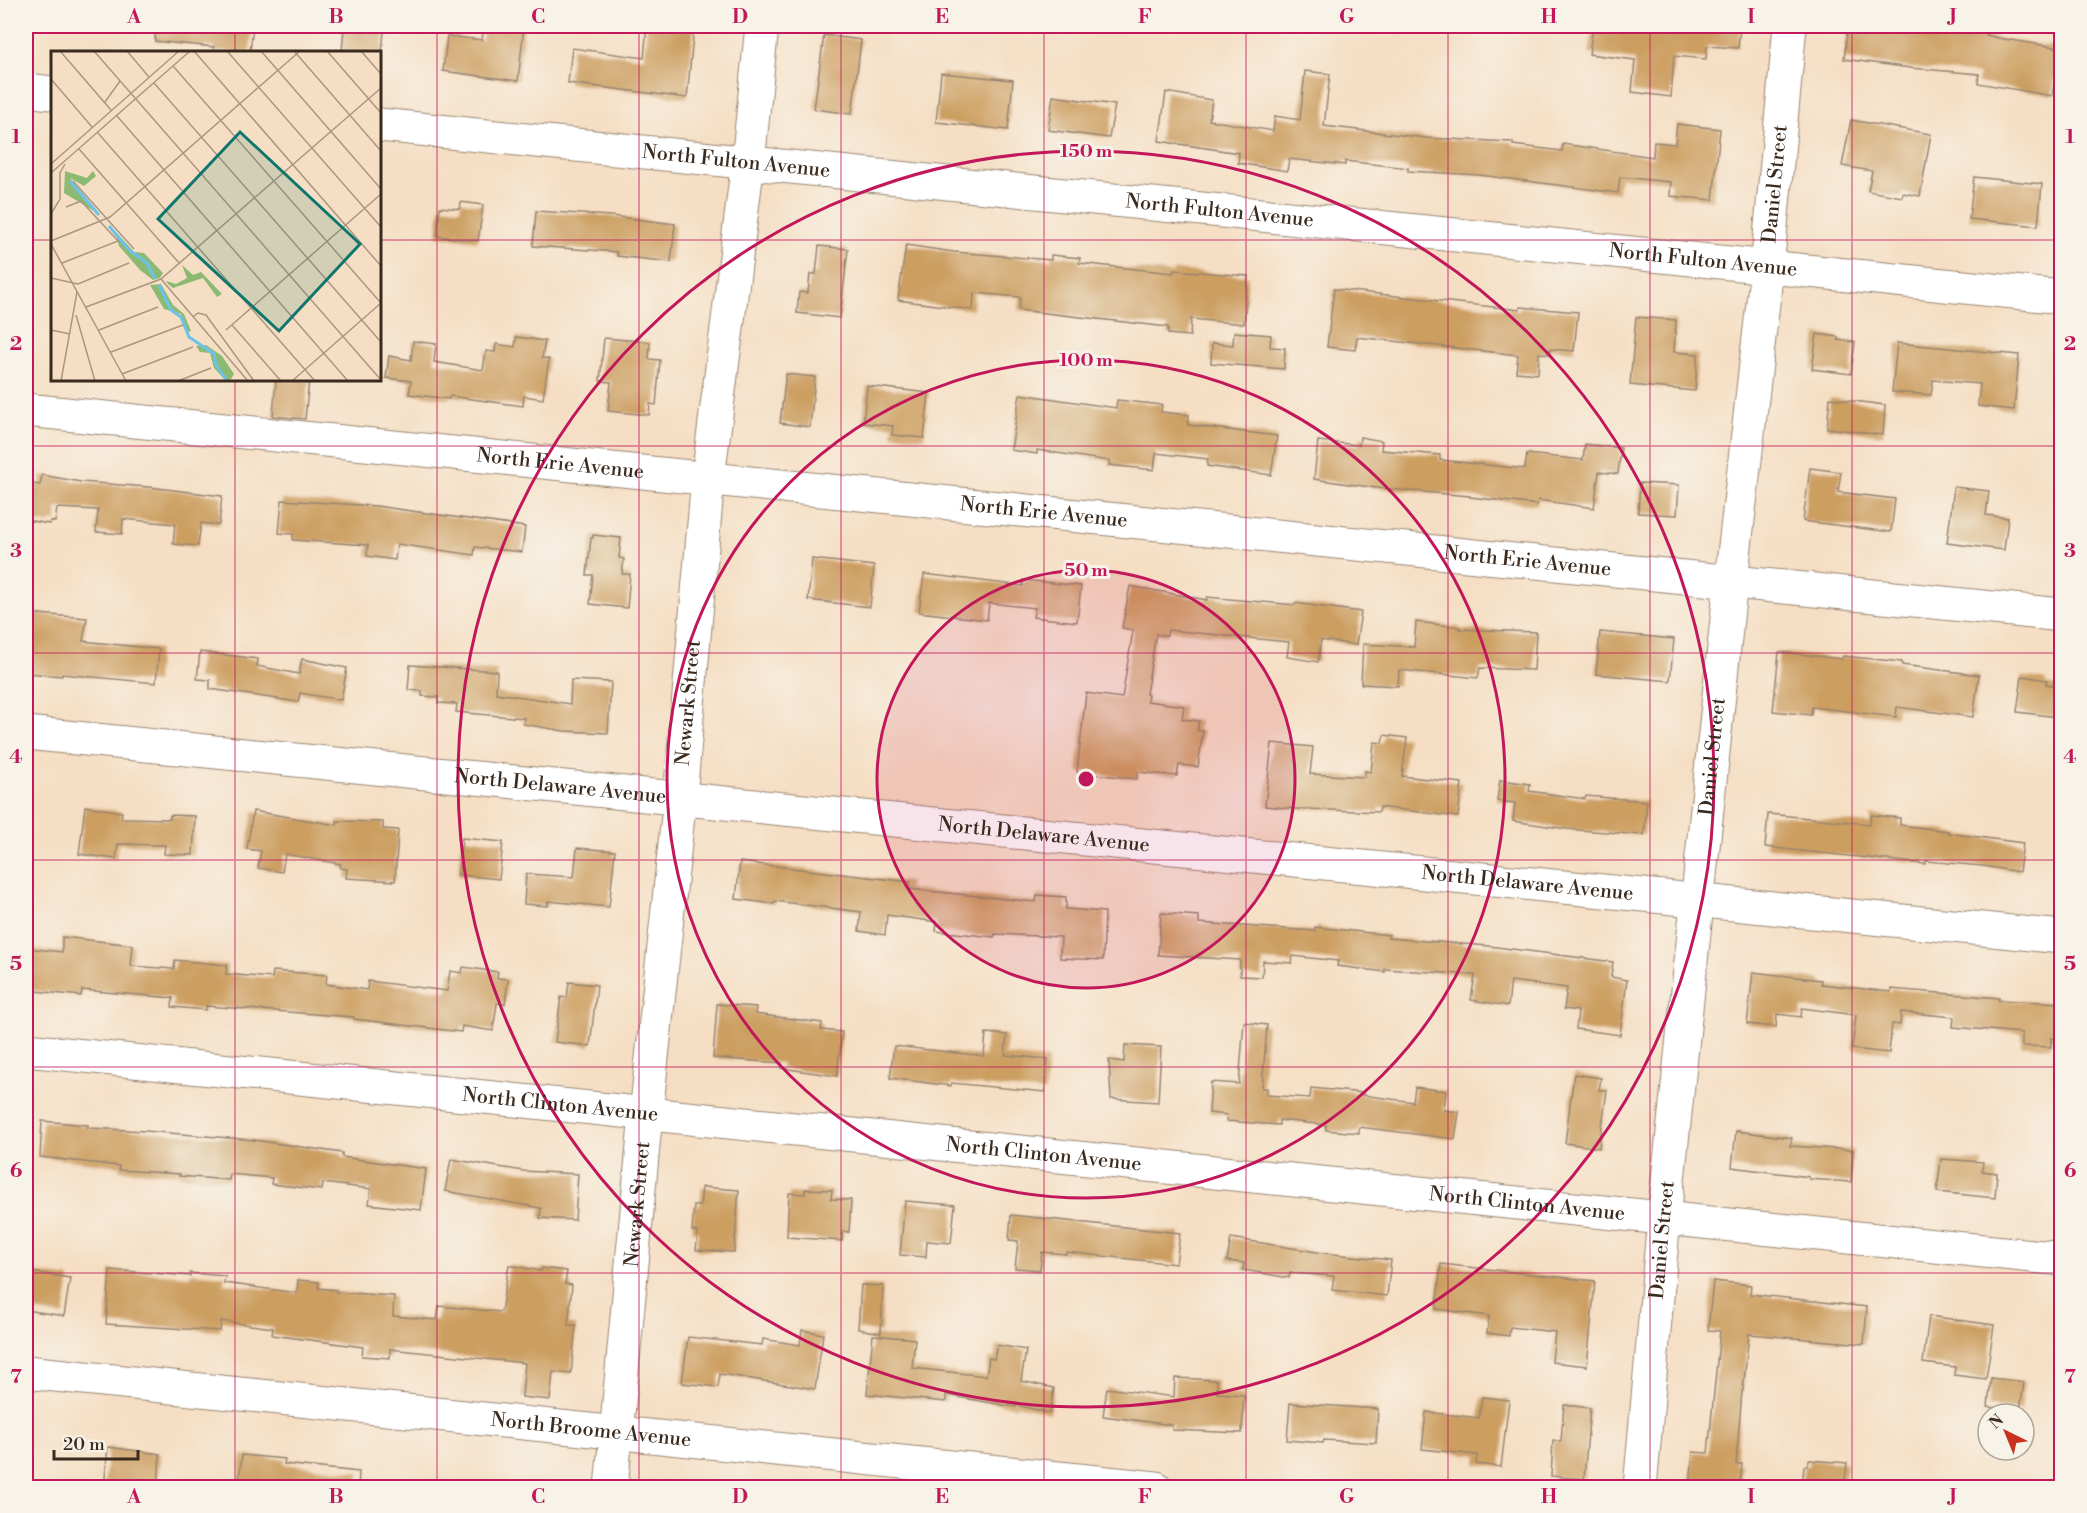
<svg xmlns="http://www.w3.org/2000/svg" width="2087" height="1513" font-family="'Libre Bodoni',serif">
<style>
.building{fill:#cc9e60}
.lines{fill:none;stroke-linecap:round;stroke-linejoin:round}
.minor-casing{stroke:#988470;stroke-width:35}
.minor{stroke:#fff;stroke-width:33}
.grid{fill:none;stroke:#c2185b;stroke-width:1.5;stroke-opacity:0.55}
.ring{fill:none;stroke:#c2185b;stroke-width:3}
.labels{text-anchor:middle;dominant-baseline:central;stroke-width:6;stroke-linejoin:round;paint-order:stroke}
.street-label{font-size:20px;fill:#3b2a1e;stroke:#f7f3e8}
.inset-river{fill:none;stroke:#6dc2ea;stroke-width:3}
.inset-road{fill:none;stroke:#ab9681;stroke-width:1.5}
.view{fill:#0f766e;fill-opacity:0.15;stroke:#0f766e;stroke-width:3}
.inset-edge{fill:none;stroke:#3b2a1e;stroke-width:3}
.centre{fill:#c2185b;stroke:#f7f3e8;stroke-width:3}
.ring-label{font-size:18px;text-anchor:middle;font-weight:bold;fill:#c2185b;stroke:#f7f3e8;stroke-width:6;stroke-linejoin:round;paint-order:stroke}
.neatline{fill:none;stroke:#c2185b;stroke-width:2}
.grid-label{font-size:20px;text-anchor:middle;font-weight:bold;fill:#c2185b}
</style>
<rect width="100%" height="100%" fill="#f7f3e8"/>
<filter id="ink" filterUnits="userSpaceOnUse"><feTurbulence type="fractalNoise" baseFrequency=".0167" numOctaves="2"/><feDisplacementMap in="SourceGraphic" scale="12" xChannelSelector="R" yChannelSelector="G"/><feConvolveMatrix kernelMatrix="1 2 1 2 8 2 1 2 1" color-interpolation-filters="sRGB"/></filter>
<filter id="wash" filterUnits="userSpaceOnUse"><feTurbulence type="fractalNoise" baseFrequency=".008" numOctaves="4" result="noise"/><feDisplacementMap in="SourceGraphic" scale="24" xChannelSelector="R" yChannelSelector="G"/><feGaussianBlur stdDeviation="1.35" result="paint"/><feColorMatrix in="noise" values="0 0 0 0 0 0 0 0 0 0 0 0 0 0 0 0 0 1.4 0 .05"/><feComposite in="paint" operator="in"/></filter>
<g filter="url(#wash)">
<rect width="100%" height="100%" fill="#f5dec3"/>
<g id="blocks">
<path class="building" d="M155 26H253L250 52 214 51V47L155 41Z
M484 26H524L518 81 443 71 447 36 482 40Z
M647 26H694L687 98 568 83 572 48 644 58Z
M1593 26H1740L1738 48 1707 46 1706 59 1674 56 1671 97 1632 92 1635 60 1589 54Z
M1848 26H1903L1941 30V26H1960L1987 28 1986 35 1998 38 2061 48V81L2055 80 2052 96 1978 83 1979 74 1911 68 1844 59Z
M344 27 384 31 382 52H342Z
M824 35 861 40 852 114 814 109Z
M1305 71 1330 74 1324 126 1426 138 1513 142V145L1562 151 1563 144 1653 157 1654 142 1675 144 1677 124 1720 129 1713 200 1670 196 1671 182 1620 177 1618 193 1480 175 1408 171V168L1345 161V165L1289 159 1287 171 1238 163 1239 153 1159 141 1166 92 1212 100 1209 120 1273 131 1275 116 1300 120Z
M941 73 1013 80 1008 130 936 122Z
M1053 96 1115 105 1109 138 1048 130Z
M1851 120 1931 134 1920 196 1903 193 1902 197 1868 191 1872 171 1842 166Z
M1974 177 2042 184 2038 226 1969 219Z
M461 202 483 205 478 241 437 236 440 207 460 209Z
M536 211 611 216 675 224 671 262 617 256V252L533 246Z
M906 245 954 252 1051 260V255L1080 258 1079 263 1173 273 1174 270 1248 276 1244 324 1191 319 1190 336 1168 334V327L1019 310 1020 297 974 293 973 310 898 300Z
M819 246 848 249 840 318 797 313 799 292 808 293 810 274H816Z
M1334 289 1520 310V307L1578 312 1574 351 1550 349V354L1539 353 1538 374 1516 372 1518 355 1357 337 1355 350 1327 347Z
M1636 317 1676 320 1674 352 1698 354 1695 391 1630 385Z
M1234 332 1271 335 1270 347 1285 348 1284 369 1211 363 1212 343 1233 345Z
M1817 334 1838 337V340L1855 342 1851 374 1812 369Z
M516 337 545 341 542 358 549 359 543 399 524 396 523 406 450 396 449 399 409 394 411 381 386 378 389 356 411 360 413 341 436 344 434 362 483 370 486 351 495 352 496 344 515 347Z
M604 338 650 342 649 359 660 360 656 405 650 404 649 415 608 411 611 382 600 381Z
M1897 343 2019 355 2014 410 1978 406 1980 384 1933 380 1931 395 1892 392Z
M786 374 815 377 810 427 780 423Z
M276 380H309L305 419 273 416Z
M867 386 929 393 924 438 892 435 893 426 863 423Z
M1020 394 1116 408 1117 400 1162 405 1161 412 1189 415 1188 425 1277 436 1271 475 1207 466 1208 459 1156 453 1154 470 1109 465 1110 461 1037 450V454L1011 450Z
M1830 398 1885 405 1883 435 1827 428Z
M1360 437 1382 441 1381 450 1440 455V460L1525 469 1527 454 1583 460 1585 444 1621 448 1618 474 1599 472 1594 508 1538 500 1537 505 1470 497V496L1377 488 1314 479 1318 441 1359 445Z
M1810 468 1841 472 1838 492 1895 499 1891 532 1803 521Z
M42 475 81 482 149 487 222 496 219 525 201 523 198 546 173 544 175 524 123 519 122 534 96 532 98 510 57 508 55 522 50 521V524L26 520V483L40 485Z
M1640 483 1679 485 1677 515 1638 513Z
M1954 487 1989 491 1986 515 2008 518 2004 550 1947 543Z
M282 500 376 506 525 527 522 552 475 547 474 555 397 544 395 560 367 556 368 545 293 540V534L279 533Z
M593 535 621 538 619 558 624 559 622 574H630L627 608 590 604 593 575H587L591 538H593Z
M812 559 874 566 870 607 808 600Z
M924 574 1023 586V580L1081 586 1077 622 1033 617 1035 608 989 603 987 620 919 612Z
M1130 586 1207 600V597L1295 605V603L1361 612 1356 645 1321 640 1318 662 1287 657 1289 642 1168 630 1167 636 1156 634 1146 694 1148 695 1147 701 1184 706 1182 719 1199 721 1197 730 1203 731 1198 767 1179 765 1177 776 1138 772 1137 779 1077 772 1086 693 1122 698 1133 630 1122 628Z
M26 613 87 618 83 641 159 649 156 683 62 674V676L26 673Z
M1416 622 1460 627 1459 629 1536 632 1534 670 1480 668 1478 678 1399 670 1398 686 1361 684 1363 644 1414 647Z
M1600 632 1674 639 1670 681 1596 674Z
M200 652 258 659 257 666 299 674 302 659 347 668 341 700 300 693 298 702 210 689V680L197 679Z
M1779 652 1842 659 1843 656 1902 662V665L1979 675 1973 717 1897 707 1896 717 1812 707 1811 715 1773 711Z
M410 665 497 671 496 693 570 704 571 680 611 682 608 733 564 731 523 724 524 718 456 712 457 704 438 703V697L422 696V691L408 690Z
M2022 676 2047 680 2046 684 2061 686 2057 717 2017 712Z
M1384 735 1407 738 1402 776 1462 783 1458 817 1380 807 1379 812 1306 809V810L1265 806 1272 743 1313 747 1310 774 1365 777V771L1371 772 1374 742 1382 743Z
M1500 780 1530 784 1529 791 1585 799 1586 796 1647 801 1644 835 1567 829 1513 821 1515 803 1497 801Z
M85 806 122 812 121 818 170 819V815L195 816 193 855 164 854 165 845 118 844 116 859 79 854Z
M253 811 337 825V821L383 822V829L398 830 395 881 346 878 347 869 340 868 341 864 285 854 282 872 258 868 261 851 247 849Z
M1768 814 1870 824 1871 815 1900 818V825L1948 831V833L2023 843 2019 872 1983 866 1926 861 1925 864 1765 847Z
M462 838 503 842 499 879 458 875Z
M577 848 615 851 609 907 548 901V906L524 904 526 874 574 877Z
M740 862 910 882 909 889 1036 902 1037 895 1066 897V909L1105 912 1103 960 1060 958 1061 937 995 934 994 937 936 931 937 922 887 915 885 935 859 931 861 912 775 901 774 904 736 899Z
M1161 913 1199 916V923L1315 931V927L1389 935 1388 938 1489 946 1613 962 1611 977 1627 980 1620 1035 1576 1029 1578 1011 1564 1009 1567 988 1511 981 1508 1006 1471 1000 1475 975 1385 969V972L1337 966 1338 961 1293 956 1292 963 1263 961 1262 977 1240 976V960L1158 955Z
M62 937 133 945 131 966 174 969 175 960 227 965 226 974 272 978 273 971 327 975 326 984 367 990 368 981 447 991 450 971 462 973 463 967 498 972 497 978 508 979 505 1004 497 1003 493 1031 462 1026 461 1032 354 1019V1017L206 1006V1010L172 1007 173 998 82 990 81 996 26 990V948L62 952Z
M1753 972 1821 980V984L1891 992V989L1999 998 1998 1000 2061 1003V1039L2051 1038V1047L2022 1046V1033L1953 1027 1954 1017 1901 1012 1900 1025 1892 1024 1889 1053 1852 1049 1856 1015 1802 1008 1801 1017 1777 1014 1776 1027 1747 1024Z
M569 982 597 985 590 1046 555 1042 561 997 567 998Z
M717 1004 756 1007 755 1014 822 1023 821 1030 842 1032 837 1076 781 1068 782 1063 713 1058Z
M1244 1022 1267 1025 1262 1088H1267L1266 1095 1310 1098 1311 1088 1363 1093 1362 1095 1413 1102 1415 1087 1446 1091 1444 1110 1459 1112 1455 1139 1359 1127V1133L1326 1130V1125L1279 1120V1125L1226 1121 1227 1115 1209 1113 1211 1082 1239 1084Z
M986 1033 1007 1035 1005 1055 1048 1059 1045 1092 951 1083V1086L890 1078 894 1046 984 1056Z
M1125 1045 1161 1047 1158 1102 1111 1099 1109 1060 1124 1062Z
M1574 1074 1601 1078 1599 1090H1607L1599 1148 1565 1143Z
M42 1121 88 1125V1128L145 1131 254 1140 342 1153V1157L426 1169 421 1210 369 1204 371 1189 323 1183 322 1190 271 1184 272 1178 230 1174 229 1180 179 1176 180 1174 119 1170V1166L102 1164 40 1157Z
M1736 1131 1792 1138 1790 1146 1853 1150 1851 1182 1809 1179V1177L1732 1167Z
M451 1159 523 1171 578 1174 575 1220 540 1218 541 1208 445 1191Z
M1941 1159 1983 1162 1982 1171 1997 1173 1995 1198 1937 1192Z
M702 1187 739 1190 734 1252 696 1250 698 1232 692 1231 694 1206H700Z
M805 1189 832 1190 831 1199 851 1200 849 1232 843 1231 842 1241 787 1237 789 1193 805 1194Z
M905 1201 955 1205 951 1243 927 1241 926 1257 900 1255Z
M1011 1215 1180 1233 1176 1264 1066 1252V1254L1042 1252 1040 1270 1015 1268 1018 1241 1009 1240Z
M1231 1238 1323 1253 1391 1260 1387 1296 1332 1290 1334 1276 1290 1273 1289 1278 1243 1270 1244 1263 1227 1261Z
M1441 1264 1595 1281 1587 1366 1552 1362 1555 1332 1510 1327 1509 1336 1487 1333 1489 1316 1436 1309Z
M509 1265 541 1271 542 1268 567 1271 565 1284 572 1285 568 1325H576L571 1374 553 1372 550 1400 522 1397 525 1363 390 1349V1358L362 1356 363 1347 272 1335 273 1328 221 1321 220 1331 106 1324 110 1270 190 1276V1273L225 1276 224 1283 297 1293 298 1280 319 1282 318 1288 336 1290V1292L394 1296 393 1316 437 1320 439 1306 501 1312Z
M31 1272 70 1278 64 1316 26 1310Z
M1713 1281 1751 1285 1750 1294 1867 1307 1864 1344 1749 1334 1743 1391H1742L1736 1464H1742L1740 1488 1690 1486 1693 1452 1708 1453 1720 1331 1708 1330Z
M861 1285 883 1286 881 1333 858 1329Z
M1929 1316 1994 1325 1986 1379 1954 1375 1955 1367 1923 1363Z
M802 1330 823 1334 815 1389 720 1374 718 1387 682 1383 688 1337 762 1345 763 1339 800 1345Z
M873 1335 915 1339 912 1368 986 1376 989 1358 994 1359 997 1345 1026 1350 1021 1381 1054 1388 1050 1413 1016 1405V1407L946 1395V1402L867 1394Z
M1175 1378 1217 1380V1393L1244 1395 1242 1433 1172 1430V1425L1103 1416 1107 1388 1174 1397Z
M1991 1378 2024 1382 2020 1410 1988 1407Z
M1482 1397 1509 1400 1501 1467 1476 1464 1477 1455 1422 1449 1426 1412 1479 1418Z
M1290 1403 1378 1409 1376 1443 1324 1440 1323 1443 1287 1440Z
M1564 1405 1590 1408 1584 1479 1551 1476 1553 1441H1561Z
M108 1447 160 1454 158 1488H104Z
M242 1455 285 1459 284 1464 359 1472 358 1488H238Z
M1809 1460 1847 1463 1844 1488H1802L1804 1466H1808Z"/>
</g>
</g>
<g filter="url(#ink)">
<use href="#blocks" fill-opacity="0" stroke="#988470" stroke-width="1.5"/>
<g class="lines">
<defs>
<g id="minor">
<path d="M26 90 52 93"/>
<path id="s1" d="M380 125 2062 297"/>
<path id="s2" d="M26 410 2062 615"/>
<path id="s3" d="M26 733 2062 937"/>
<path id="s4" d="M26 1050 2062 1259"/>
<path id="s5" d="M26 1372 1156 1488"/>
<path id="s6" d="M611 1488 646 1114 680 797 708 478 748 162 762 26"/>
<path id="s7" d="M1640 1488 1664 1218 1731 581 1767 268 1790 26"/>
</g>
</defs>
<use href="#minor" class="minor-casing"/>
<use href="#minor" class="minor"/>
</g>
</g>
<path class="grid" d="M235 26V52M437 26V1488M639 26V1488M841 26V1488M1044 26V1488M1246 26V1488M1448 26V1488M1650 26V1488M1852 26V1488M26 240H52M380 240H2062M235 380V1488M26 446H2062M26 653H2062M26 860H2062M26 1067H2062M26 1273H2062"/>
<circle cx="1086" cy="779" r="209" fill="#c2185b" fill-opacity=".12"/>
<g class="ring">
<circle cx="1086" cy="779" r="209"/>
<circle cx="1086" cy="779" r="419"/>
<circle cx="1086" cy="779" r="628"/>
</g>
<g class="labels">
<g class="street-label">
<text stroke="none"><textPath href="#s1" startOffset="358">North Fulton Avenue</textPath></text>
<text stroke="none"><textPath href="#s7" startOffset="1311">Daniel Street</textPath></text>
<text stroke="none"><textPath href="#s1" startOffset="844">North Fulton Avenue</textPath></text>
<text stroke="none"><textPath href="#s1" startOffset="1330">North Fulton Avenue</textPath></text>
<text stroke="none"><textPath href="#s2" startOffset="537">North Erie Avenue</textPath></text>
<text stroke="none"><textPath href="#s2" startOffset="1023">North Erie Avenue</textPath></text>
<text stroke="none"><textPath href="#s2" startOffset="1509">North Erie Avenue</textPath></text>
<text stroke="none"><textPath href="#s6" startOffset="789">Newark Street</textPath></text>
<text stroke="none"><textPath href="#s7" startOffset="735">Daniel Street</textPath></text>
<text stroke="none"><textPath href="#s3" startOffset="537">North Delaware Avenue</textPath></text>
<text stroke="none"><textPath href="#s3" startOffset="1023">North Delaware Avenue</textPath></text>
<text stroke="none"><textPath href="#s3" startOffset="1509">North Delaware Avenue</textPath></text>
<text stroke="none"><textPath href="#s4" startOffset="537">North Clinton Avenue</textPath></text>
<text stroke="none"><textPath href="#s4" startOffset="1023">North Clinton Avenue</textPath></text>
<text stroke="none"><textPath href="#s6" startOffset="285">Newark Street</textPath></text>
<text stroke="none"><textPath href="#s4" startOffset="1509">North Clinton Avenue</textPath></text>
<text stroke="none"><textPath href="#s7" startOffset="249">Daniel Street</textPath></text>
<text stroke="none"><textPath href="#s5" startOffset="568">North Broome Avenue</textPath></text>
</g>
</g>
<g transform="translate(51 51)">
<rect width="330" height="330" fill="#f5dec3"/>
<path d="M14 120 36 127 42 120 45 125 33 135 19 127 48 163 13 142ZM64 180 83 201 93 202 112 222 109 227 102 229 89 219 68 195ZM131 214 142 224 150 221 171 243 166 246 152 227 122 237 117 233 115 230 125 233 136 227ZM110 233 122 254 133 263 140 280 137 281 130 263 113 258 99 234ZM155 294 171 305 183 323 180 328 175 330 163 317 159 302 149 301 145 295Z" fill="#8cba73"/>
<path class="inset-river" d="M19 130 48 164M58 175 78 199 96 212 104 228M108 234 120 259 130 266 138 286 163 303 165 314 176 330"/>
<path class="inset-road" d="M9 0 60 59M43 0 330 329M76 0 98 26M143 0 330 215M176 0 330 176M210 0 330 138M243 0 330 100M276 0 330 62M310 0 330 23M122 15 330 252M0 28 41 76M103 32 330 291M54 51 69 30M66 65 297 330M47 82 264 330M28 98 129 213M0 113 128 0M0 122 139 0M22 130 83 198M0 163 9 148V122L14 113M0 190 59 166 249 0M0 193 75 330M11 212 67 190 30 150 15 156M0 227 27 233 78 212M110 228 197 330M35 256 110 228 330 37M25 264 44 330M142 266 147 262 155 264 203 330M181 274 230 330M0 279 19 283M48 279 107 256M175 279 330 143M60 301 132 274M71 323 142 296M10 330 26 241M127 330 160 317M241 330 330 252"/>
<path class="view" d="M189 81 309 193 228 280 107 168Z"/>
<rect width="330" height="330" class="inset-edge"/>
</g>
<circle cx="1086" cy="779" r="9" class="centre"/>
<g class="ring-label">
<text x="1086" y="157">150 m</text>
<text x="1086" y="366">100 m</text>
<text x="1086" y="576">50 m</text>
</g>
<rect width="2087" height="1513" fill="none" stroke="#f7f3e8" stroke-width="66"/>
<g transform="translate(2006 1432) rotate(317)"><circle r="28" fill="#f7f3e8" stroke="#aca397" stroke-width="1.5"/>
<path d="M0-4.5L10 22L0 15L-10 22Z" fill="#c8321e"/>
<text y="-9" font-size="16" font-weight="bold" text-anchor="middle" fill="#3b2a1e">N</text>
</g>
<path d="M54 1450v9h84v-9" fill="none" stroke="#3b2a1e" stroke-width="3"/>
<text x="63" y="1450" font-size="18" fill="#3b2a1e" stroke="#f7f3e8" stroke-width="4.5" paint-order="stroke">20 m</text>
<rect x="33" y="33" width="2021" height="1447" class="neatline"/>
<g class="grid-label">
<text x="134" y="23">A</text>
<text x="336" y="23">B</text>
<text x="538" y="23">C</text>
<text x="740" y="23">D</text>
<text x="942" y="23">E</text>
<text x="1145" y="23">F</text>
<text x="1347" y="23">G</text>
<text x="1549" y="23">H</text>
<text x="1751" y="23">I</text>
<text x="1953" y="23">J</text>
<text x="16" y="143">1</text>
<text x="2070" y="143">1</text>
<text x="16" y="350">2</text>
<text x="2070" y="350">2</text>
<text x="16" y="557">3</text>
<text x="2070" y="557">3</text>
<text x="16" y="763">4</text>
<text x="2070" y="763">4</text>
<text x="16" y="970">5</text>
<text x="2070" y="970">5</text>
<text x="16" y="1177">6</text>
<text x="2070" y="1177">6</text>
<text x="16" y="1383">7</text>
<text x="2070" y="1383">7</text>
<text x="134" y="1503">A</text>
<text x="336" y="1503">B</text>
<text x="538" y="1503">C</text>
<text x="740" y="1503">D</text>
<text x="942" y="1503">E</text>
<text x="1145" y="1503">F</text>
<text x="1347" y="1503">G</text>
<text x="1549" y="1503">H</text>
<text x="1751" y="1503">I</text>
<text x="1953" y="1503">J</text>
</g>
</svg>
